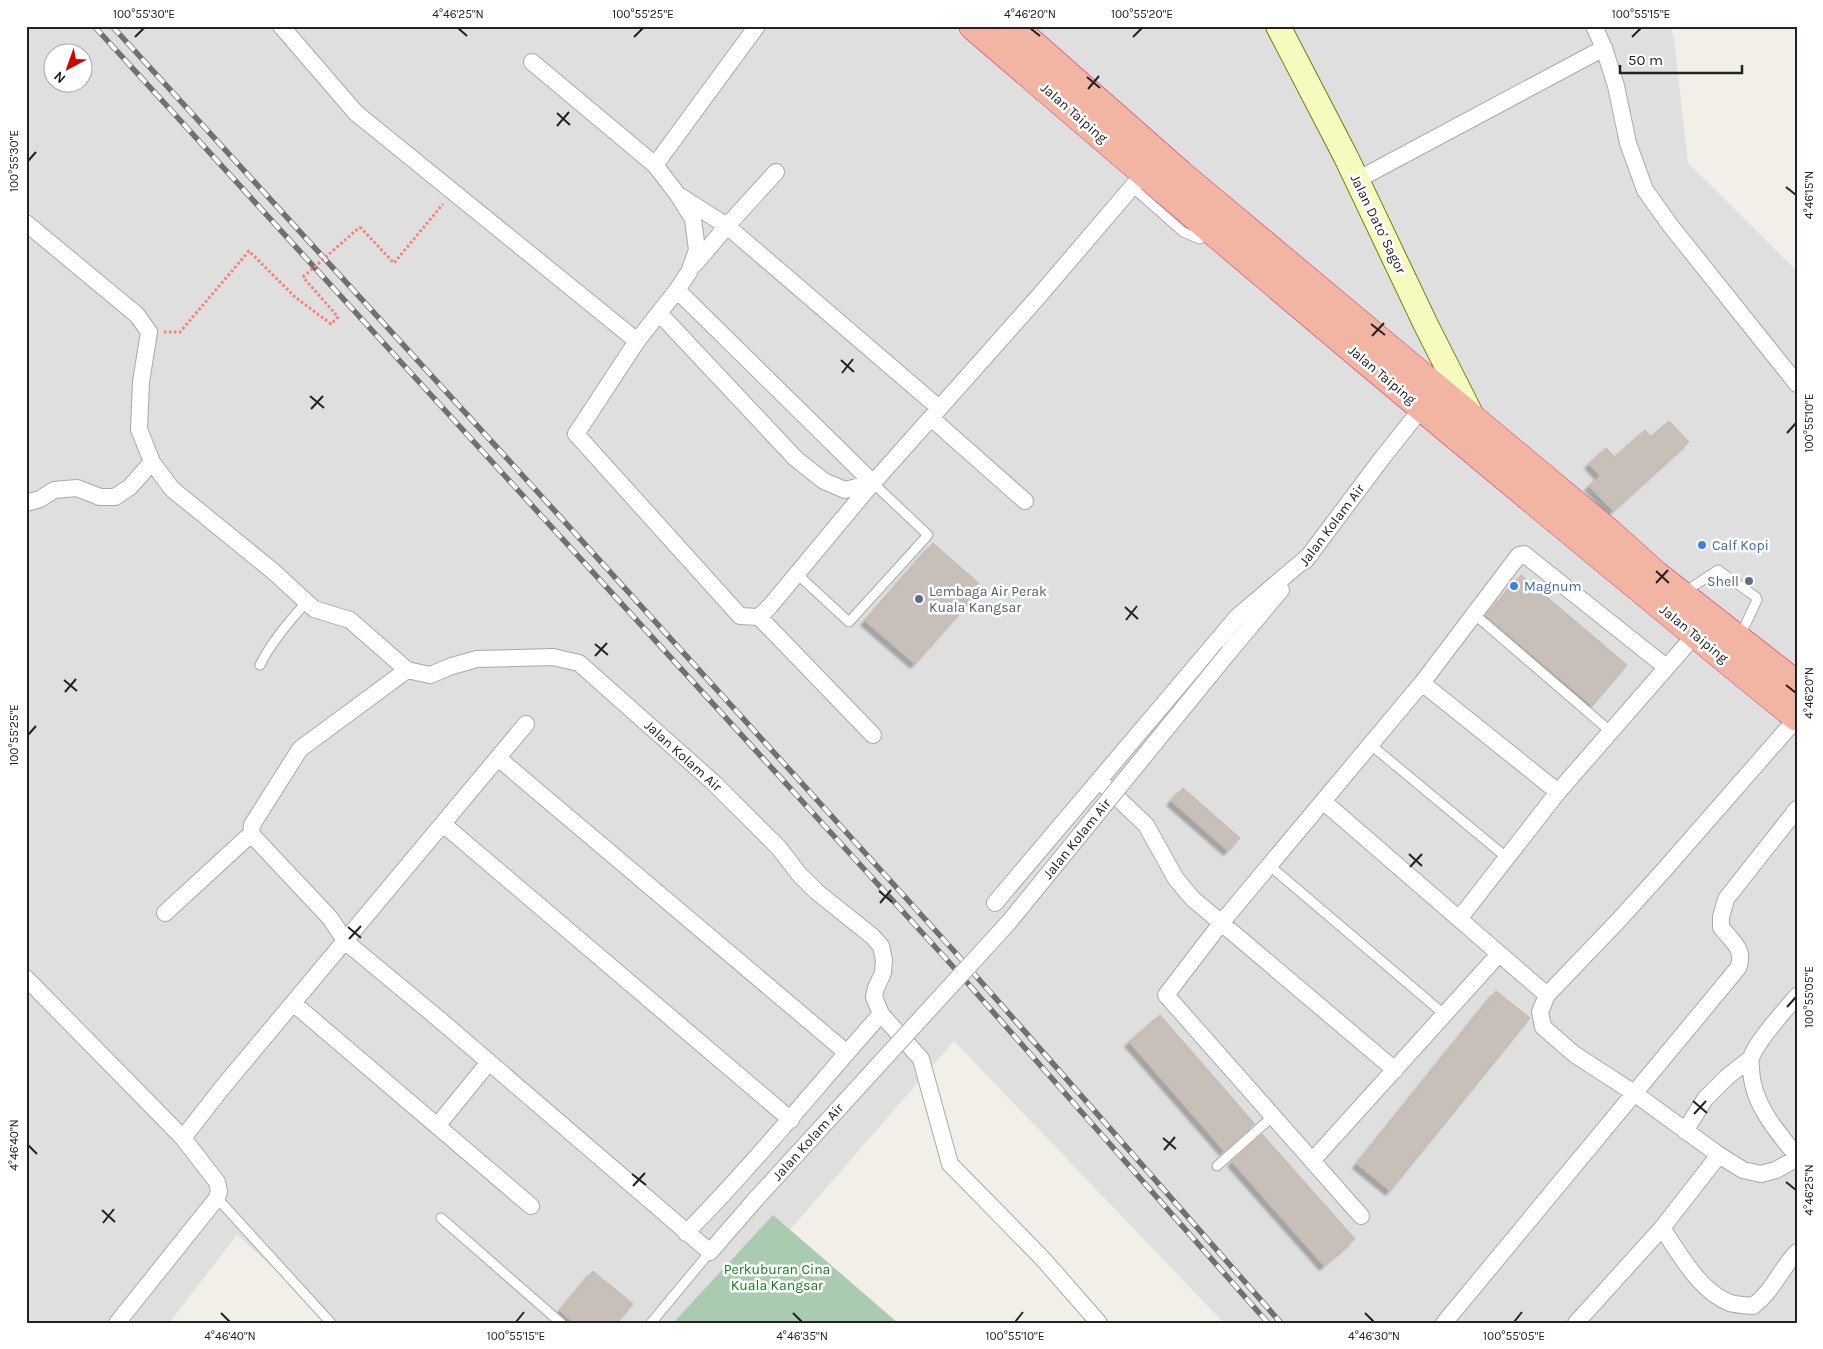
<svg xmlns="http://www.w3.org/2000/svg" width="1823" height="1349" font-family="Karla,sans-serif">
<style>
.residential{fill:#e0dfdf;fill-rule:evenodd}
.cemetery{fill:#aacbaf}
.building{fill:#c7bfb8;stroke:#c4b6ab;filter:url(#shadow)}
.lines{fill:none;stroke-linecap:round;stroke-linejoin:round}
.service-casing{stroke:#a9a9a9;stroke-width:11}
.minor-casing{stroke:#a9a9a9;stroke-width:18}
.secondary-casing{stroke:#707d05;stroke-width:26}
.trunk-casing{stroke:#dc2a67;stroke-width:29}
.path{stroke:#fa8072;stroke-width:3;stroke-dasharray:2.5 2.5;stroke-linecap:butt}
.service{stroke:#fff;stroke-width:9}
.minor{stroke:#fff;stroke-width:16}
.secondary{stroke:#f7fabf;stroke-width:24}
.trunk{stroke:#f2b4a3;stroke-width:28}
.rail-casing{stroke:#707070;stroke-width:5.5}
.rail{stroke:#fff;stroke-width:4;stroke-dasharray:11;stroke-linecap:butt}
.minor-bridge-casing{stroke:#a9a9a9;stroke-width:18;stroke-linecap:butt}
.path-bridge{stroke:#fa8072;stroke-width:3;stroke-dasharray:2.5 2.5;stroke-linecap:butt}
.minor-bridge{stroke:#fff;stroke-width:16}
.ticks{fill:none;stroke:#222;stroke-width:2}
.shop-dot{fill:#3f7fe0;stroke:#fff;stroke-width:2}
.service-dot{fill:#5c6f8a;stroke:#fff;stroke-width:2}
.labels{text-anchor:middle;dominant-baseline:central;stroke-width:5;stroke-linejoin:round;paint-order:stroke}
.street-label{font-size:14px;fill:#222;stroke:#fff}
.shop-label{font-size:14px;fill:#366cbe;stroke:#fff;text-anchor:start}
.service-label{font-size:14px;fill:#4e5e75;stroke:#fff;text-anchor:end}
.park-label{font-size:14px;fill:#0c8416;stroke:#fff}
.neatline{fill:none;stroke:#222;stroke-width:2}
.ticks-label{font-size:12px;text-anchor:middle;fill:#222}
</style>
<defs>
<filter id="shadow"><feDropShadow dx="-4.5" dy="4.5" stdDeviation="1" flood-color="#0004"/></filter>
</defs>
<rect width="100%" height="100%" fill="#f2efe9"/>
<path class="residential" d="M26 26H1670L1674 39 1688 163 1797 271V1323H1224L954 1041 709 1323H335L237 1235 169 1323H26ZM52 52H82V82H52Z"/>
<path class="cemetery" d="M773 1215 898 1323H673Z"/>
<path class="building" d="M1669 421 1689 442 1613 511 1589 486 1600 476 1589 464 1606 448 1615 457 1645 430 1651 437Z
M933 543 983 587 915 664 865 621Z
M1521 575 1627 665 1592 706 1486 616Z
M1183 788 1240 838 1228 851 1171 801Z
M1496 991 1530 1018 1390 1191 1357 1164Z
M1160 1015 1254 1123V1124L1224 1151 1129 1042Z
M1262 1134 1355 1239 1324 1266 1232 1162Z
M593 1271 633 1304 617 1323H574L560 1311Z"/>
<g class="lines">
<defs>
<path id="service" d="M1132 187 1183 232 1200 239 1209 233
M796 573 849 622 928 535 873 483
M1683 593 1718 570 1756 597 1757 600 1740 636
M1474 614 1610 731
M260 665C272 641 288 622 307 602
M1371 745 1506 857
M1270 866 1445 1015
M1217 1166 1273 1116
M217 1198 331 1323
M441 1218 561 1323
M651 1323 710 1252"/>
<path id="minor" d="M281 26 356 113 637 341
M1594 26 1604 48 1616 86 1628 143 1645 190 1670 225 1797 384
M532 62 655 165 678 195 693 219 697 250 689 272 677 290 637 341 576 434 740 616 759 617 771 605 865 492 1039 296 1144 173
M655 165 757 26
M1357 180 1604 48
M680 196 727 226 939 408
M26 223 137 315 149 332 141 382 139 429 152 462 172 489 274 572 314 609 350 620 407 670 300 749 252 825 251 834 330 918 346 942 440 1020 710 1252 755 1200
M695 264 727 226 776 172
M677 290 873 483
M659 313 796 459 824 481 845 490 873 483
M931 418 1025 501
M26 503 40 499 54 490 77 488 100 497H115L130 487 152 462
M1305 561 1383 457 1422 408
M759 617 873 735
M1229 652 1281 590
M407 670 430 675 452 666 477 659 553 657 579 663 714 783 779 848 799 874 817 892 872 936 881 946 884 960 883 973 876 988 874 997 881 1014 921 1059 950 1164 1043 1259 1099 1323
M1422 683 1558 792
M1797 718 1665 869 1618 921 1547 995 1540 1012 1543 1027 1574 1054 1634 1093 1719 1155 1743 1170 1761 1174 1776 1170 1797 1158
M498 758 847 1053
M1104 785 1146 825 1176 879 1193 899 1395 1070
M1324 802 1547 995
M443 824 791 1120
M995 903 1238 616 1311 554
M165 913 251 834
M1459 919 1558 792 1701 628
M26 978 183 1138 222 1088 526 724
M1797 996C1785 1010 1756 1042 1751 1058 1750 1061 1751 1066 1751 1069 1752 1103 1777 1132 1797 1156
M293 1003 531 1206
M437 1126 489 1062
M1685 1131 1705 1099 1727 1077 1751 1058
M1312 1161 1499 954
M1361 1216 1166 995 1222 922 1422 683 1519 555 1524 554 1666 667
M1662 1228C1680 1254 1699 1291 1730 1303 1737 1305 1746 1305 1753 1306 1773 1291 1780 1270 1797 1252
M686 1233C755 1163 816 1087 881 1014
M117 1323 217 1198 219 1191 217 1182 183 1138
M1444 1323 1738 968C1746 949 1731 941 1721 927V917L1726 899 1797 809
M1576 1323 1662 1228 1719 1155"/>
<path id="secondary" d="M1278 26 1346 157 1426 325 1473 418"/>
<path id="trunk" d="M973 26C1245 260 1519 491 1797 717
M1012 26 1180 174 1607 531 1656 575 1797 685"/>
</defs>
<use href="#service" class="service-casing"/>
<use href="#minor" class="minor-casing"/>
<use href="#secondary" class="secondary-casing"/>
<use href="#trunk" class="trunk-casing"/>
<path class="path" d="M360 227 394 263 443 204
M164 332H180L249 251 295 297 331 324 338 317 303 277"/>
<use href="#service" class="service"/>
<use href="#minor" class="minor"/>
<use href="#secondary" class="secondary"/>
<use href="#trunk" class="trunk"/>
<defs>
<path id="rail" d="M94 26 948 961 1268 1323
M112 26 514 466 954 951 1281 1323"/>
</defs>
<use href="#rail" class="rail-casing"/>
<use href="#rail" class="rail"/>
<defs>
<path id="minor-bridge" d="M755 1200 1009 922 1229 652"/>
</defs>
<use href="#minor-bridge" class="minor-bridge-casing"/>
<path class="path-bridge" d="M303 277 360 227"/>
<use href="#minor-bridge" class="minor-bridge"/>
</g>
<path class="ticks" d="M458 28 467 36M1030 28 1040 36M135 37 144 28M634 37 643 28M1133 37 1142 28M1632 37 1641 28M1087 77 1100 88M1088 89 1099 76M557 113 570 125M557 126 569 112M28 161 36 152M1786 187 1796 195M1371 324 1385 335M1372 336 1384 323M841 360 854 372M842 373 853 359M310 396 324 408M311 409 323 396M1787 433 1796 423M1656 571 1669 583M1656 583 1668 570M1125 607 1138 619M1126 620 1137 606M595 644 608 655M595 656 607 643M64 680 77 691M1786 685 1796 693M65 692 76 679M28 735 36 726M1409 854 1422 866M1410 867 1422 854M879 891 892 902M880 903 891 890M348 927 361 938M349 939 361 926M1787 1007 1796 997M1693 1101 1707 1113M1694 1114 1706 1101M1163 1138 1176 1149M28 1145 37 1154M1164 1150 1175 1137M632 1174 646 1185M1786 1182 1796 1190M633 1186 645 1173M102 1210 115 1222M103 1223 114 1209M221 1313 230 1322M793 1313 802 1322M1365 1313 1374 1322M516 1322 524 1312M1015 1322 1023 1312M1514 1322 1522 1312"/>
<g class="shop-dot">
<circle cx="1702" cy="545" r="5"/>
<circle cx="1514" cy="586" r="5"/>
</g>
<g class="service-dot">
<circle cx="1749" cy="581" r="5"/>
<circle cx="919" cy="599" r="5"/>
</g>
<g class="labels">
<g class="street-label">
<text transform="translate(1074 113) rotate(41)">Jalan Taiping</text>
<text transform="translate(1378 224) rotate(64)">Jalan Dato' Sagor</text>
<text transform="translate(1382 375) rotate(40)">Jalan Taiping</text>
<text transform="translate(1332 525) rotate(-53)">Jalan Kolam Air</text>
<text transform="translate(1694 634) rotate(39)">Jalan Taiping</text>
<text transform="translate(683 756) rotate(42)">Jalan Kolam Air</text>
<text transform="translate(1077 839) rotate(-51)">Jalan Kolam Air</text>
<text transform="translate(808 1142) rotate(-48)">Jalan Kolam Air</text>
</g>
<g class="shop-label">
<text x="1712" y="545">Calf Kopi</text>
<text x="1524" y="586">Magnum</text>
</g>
<g class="service-label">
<text x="1739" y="581">Shell</text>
<text x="929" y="591" text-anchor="start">Lembaga Air Perak<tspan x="929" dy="16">Kuala Kangsar</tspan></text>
</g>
<g class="park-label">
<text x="777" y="1269">Perkuburan Cina<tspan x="777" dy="16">Kuala Kangsar</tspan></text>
</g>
</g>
<rect width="1823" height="1349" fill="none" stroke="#ffffff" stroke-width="55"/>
<g transform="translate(68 68) rotate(221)"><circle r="24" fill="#ffffff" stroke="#a7a7a7"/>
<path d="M0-4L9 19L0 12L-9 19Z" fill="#d40000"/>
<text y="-8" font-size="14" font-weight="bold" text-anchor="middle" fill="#222222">N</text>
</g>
<path d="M1620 65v8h122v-8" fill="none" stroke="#222222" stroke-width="2.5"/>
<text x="1628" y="65" font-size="15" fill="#222222" stroke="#ffffff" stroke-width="4" paint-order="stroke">50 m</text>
<rect x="28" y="28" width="1768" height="1294" class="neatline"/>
<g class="ticks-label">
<text x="144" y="18">100°55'30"E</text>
<text x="458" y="18">4°46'25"N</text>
<text x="643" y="18">100°55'25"E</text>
<text x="1030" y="18">4°46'20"N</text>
<text x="1142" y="18">100°55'20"E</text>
<text x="1641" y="18">100°55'15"E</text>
<text transform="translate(14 161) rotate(-90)" y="4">100°55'30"E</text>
<text transform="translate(1809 195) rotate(-90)" y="4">4°46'15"N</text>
<text transform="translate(1809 423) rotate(-90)" y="4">100°55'10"E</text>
<text transform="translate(1809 693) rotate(-90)" y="4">4°46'20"N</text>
<text transform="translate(14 735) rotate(-90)" y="4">100°55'25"E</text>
<text transform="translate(1809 997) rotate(-90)" y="4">100°55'05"E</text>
<text transform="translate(14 1145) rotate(-90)" y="4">4°46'40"N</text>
<text transform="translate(1809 1190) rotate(-90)" y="4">4°46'25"N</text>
<text x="230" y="1340">4°46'40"N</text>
<text x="516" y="1340">100°55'15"E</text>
<text x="802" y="1340">4°46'35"N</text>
<text x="1015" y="1340">100°55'10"E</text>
<text x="1374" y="1340">4°46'30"N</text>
<text x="1514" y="1340">100°55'05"E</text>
</g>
</svg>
